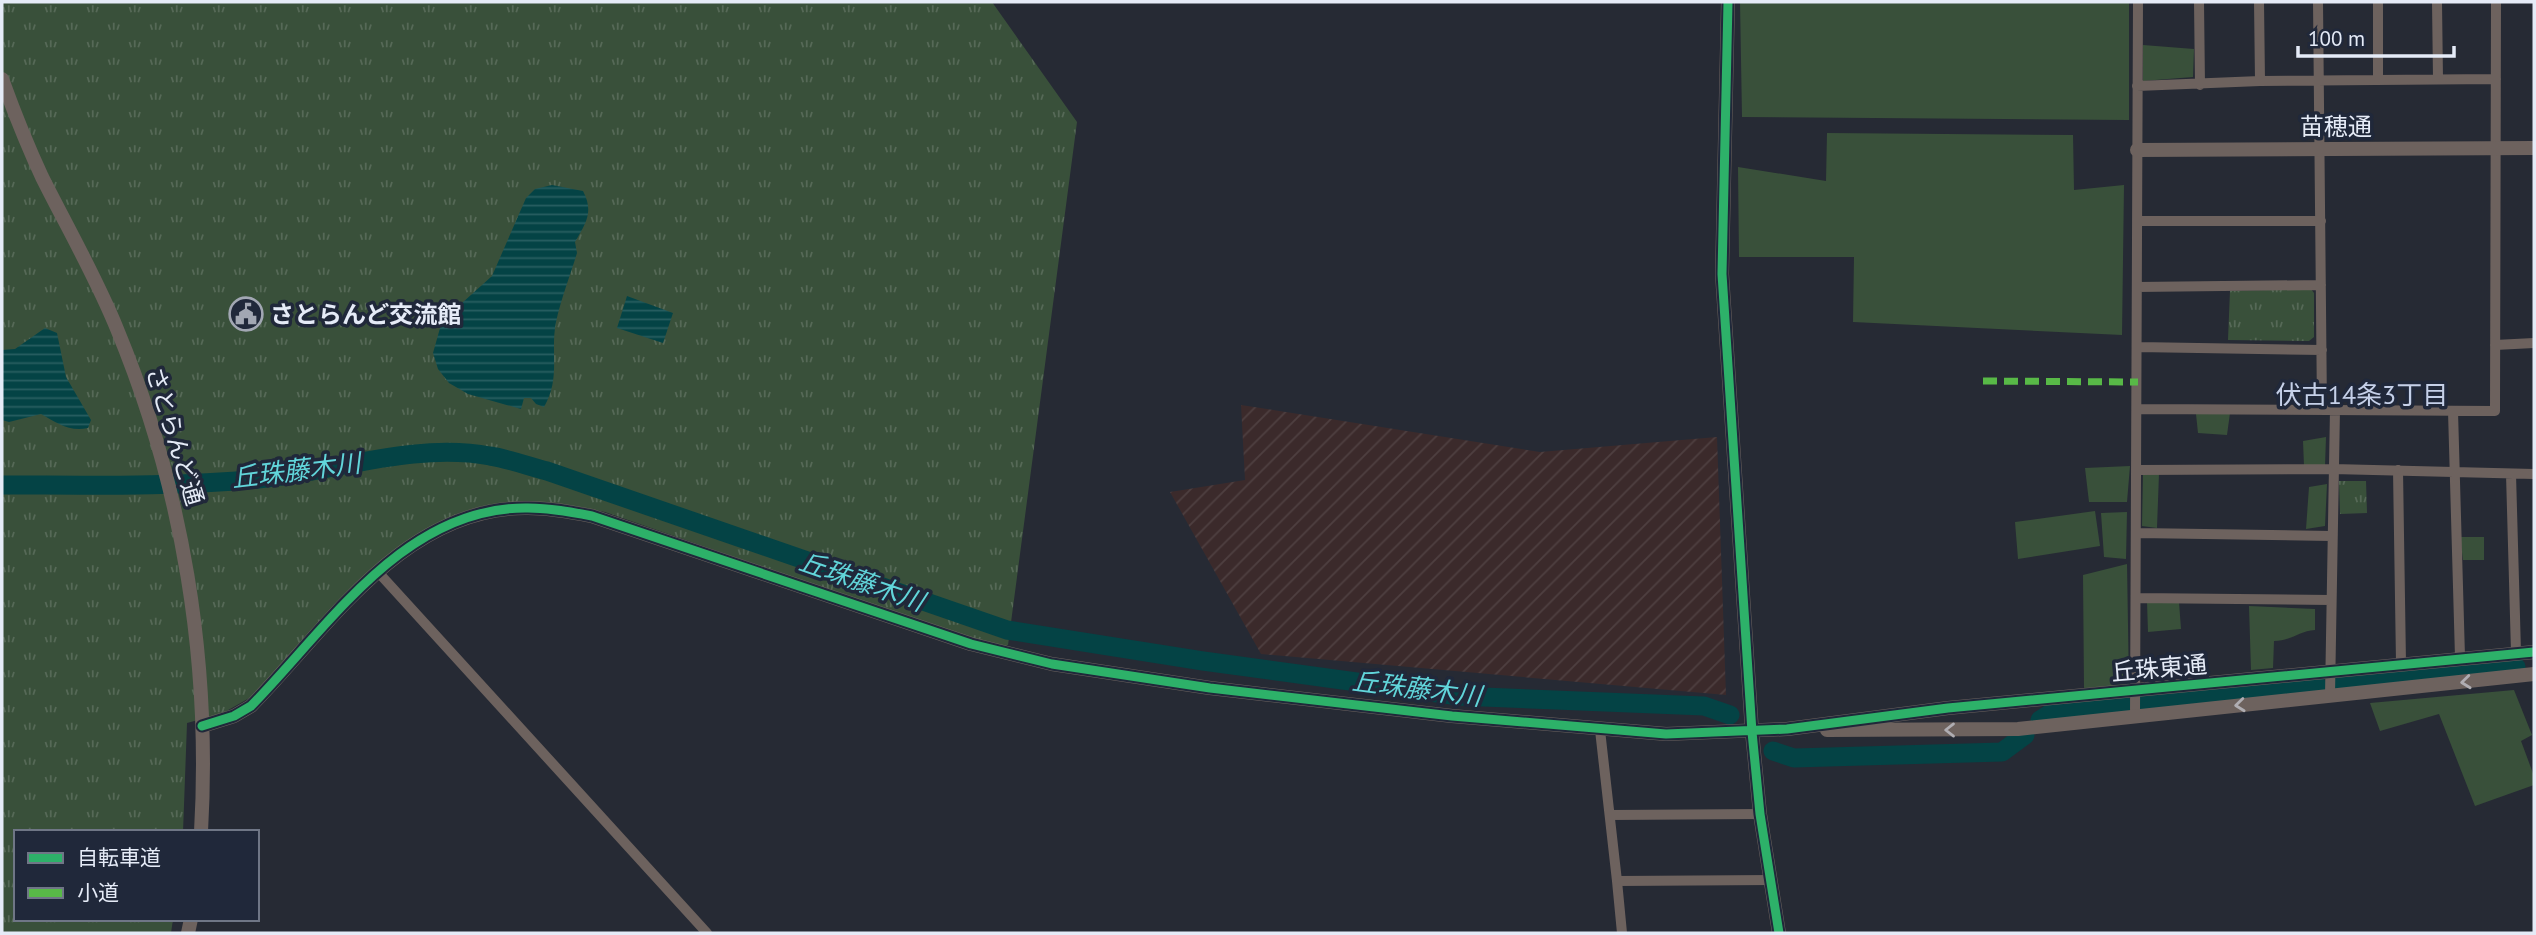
<svg xmlns="http://www.w3.org/2000/svg" width="2536" height="935" font-family="'PT Sans','Noto Sans JP',sans-serif">
<style>
.industrial{fill:url(#industrial-furrows)}
.green{fill:#39503a}
.park{fill:url(#park-tufts)}
.water{fill:url(#water-rules)}
.lines{fill:none;stroke-linecap:round;stroke-linejoin:round}
.river{stroke:#044345;stroke-width:19}
.minor{stroke:#6d625e;stroke-width:10}
.tertiary{stroke:#6d625e;stroke-width:14}
.quiet{stroke:#58b947;stroke-width:7;stroke-dasharray:14 7;stroke-linecap:butt}
.cycleway-casing{stroke:#20283a;stroke-width:13}
.cycleway{stroke:#2db169;stroke-width:9}
.oneway{stroke:#afadb2}
.labels{text-anchor:middle;dominant-baseline:central;stroke-width:7;stroke-linejoin:round;paint-order:stroke}
.street-label{font-size:24px;fill:#e5ebf7;stroke:#20283a}
.poi-label{font-size:24px;font-weight:bold;fill:#e5ebf7;stroke:#20283a;text-anchor:start}
.neighbourhood-label{font-size:26px;fill:#c5d0e8;stroke:#20283a}
.water-label{font-size:26px;font-style:italic;fill:#61d5da;stroke:#20283a}
</style>
<defs>
<pattern id="industrial-furrows" width="10" height="10" patternUnits="userSpaceOnUse" patternTransform="scale(1.75)"><rect width="10" height="10" fill="#3b2a2b"/><path d="M-1 1l2-2M0 10L10 0M9 11l2-2" fill="none" stroke="#4e3f40"/></pattern>
<pattern id="park-tufts" width="24" height="20" patternUnits="userSpaceOnUse" patternTransform="scale(1.75)"><rect width="24" height="20" fill="#39503a"/><path d="M3 7l-1-3M5 7V3M7 7l1-3M15 17l-1-3M17 17v-4M19 17l1-3" fill="none" stroke="#566957"/></pattern>
<pattern id="water-rules" width="6" height="5" patternUnits="userSpaceOnUse" patternTransform="scale(1.75)"><rect width="6" height="5" fill="#044345"/><path d="M0 2.5h6" fill="none" stroke="#285e61"/></pattern>
</defs>
<rect width="100%" height="100%" fill="#262a34"/>
<path class="industrial" d="M1241 405 1540 452 1717 437 1726 695 1261 654 1170 492 1245 480Z"/>
<path class="green" d="M1740 2H2129V120L1742 117Z
M2143 45 2194 49 2193 77 2143 81Z
M1827 133 2073 135 2074 190 2124 185 2122 335 1853 322 1854 257H1739L1738 167 1826 181Z
M2230 413 2227 435 2198 433 2196 414Z
M2326 437 2325 466H2304L2303 441Z
M2130 466 2127 502H2089L2085 468Z
M2143 474H2159L2157 528 2142 526Z
M2327 484 2325 526 2306 529 2309 487Z
M2095 511 2100 546 2018 559 2015 522Z
M2127 512 2126 559 2104 557 2101 513Z
M2460 537H2484V560H2463Z
M2127 564 2129 686 2084 688 2083 575Z
M2147 602H2179L2181 629 2148 632Z
M2249 606 2315 609V630C2299 631 2291 641 2274 641L2273 668 2251 670Z
M2514 690 2532 735 2521 741 2534 776V785L2475 806 2439 714 2380 731 2370 703Z"/>
<path class="park" d="M2 2H992L1077 122 1008 645 1003 647 954 633 605 512C572 505 539 499 504 503 399 512 319 625 251 697L223 713 187 723 183 832H16V919H173L171 933H2Z
M2311 289 2314 293V337L2309 341 2228 340 2230 291Z
M2339 481H2366L2367 513 2340 514Z"/>
<path class="water" d="M552 185 583 191C594 212 586 223 575 242L577 253C570 276 561 299 556 322 550 352 561 378 544 407L536 404 531 398H524L521 409 468 394 449 383 438 369 433 353 442 321 492 276 526 198 535 189Z
M627 296 673 313 663 343 617 328Z
M45 328 57 333 66 377 91 420 88 428C69 432 57 423 41 414L9 422 2 420V350L15 349Z"/>
<g class="lines">
<path class="river" d="M2 485C87 485 173 487 258 479 333 472 414 442 490 456 509 459 528 466 547 471L1007 630 1203 661 1459 696 1704 706 1730 715
M2341 683 2516 667
M2141 703 2317 685
M2040 720 2051 713 2123 705
M1773 751 1794 758 2002 752 2025 735"/>
<path class="minor" d="M2199 2 2200 85
M2259 2 2260 81
M2318 2 2322 409
M2437 2 2438 79
M2378 79V2
M2137 86 2260 81 2496 79
M2137 221H2321
M2137 287 2321 285
M2495 345 2534 343
M2138 347 2322 350
M2138 409 2495 411 2496 2
M2453 411 2460 657
M2138 470 2333 469 2534 474
M2398 470 2401 663
M2511 474 2516 652
M2138 533 2331 536
M378 572 707 933
M2136 598 2331 600
M2330 695 2335 409
M2135 716 2138 2
M1600 730 1617 881 1772 880
M1610 815 1760 814
M1617 881 1622 933"/>
<path class="tertiary" d="M1728 2 1722 274 1752 732 1760 814 1779 933
M2 79C14 112 27 145 42 177 67 227 96 277 117 329 183 488 211 661 201 832
M2137 150 2534 148
M202 726 234 716 251 706C328 628 404 506 528 508 550 508 571 512 592 516L971 644 1052 664 1210 688 1452 716 1666 734 1787 729 1948 708 2534 652
M1827 730 2018 729 2534 674
M188 933 191 919"/>
<path class="quiet" d="M1983 381 2138 382"/>
<defs>
<path id="cycleway" d="M1728 2 1722 274 1752 732 1760 814 1779 933
M202 726 234 716 251 706C328 628 404 506 528 508 550 508 571 512 592 516L971 644 1052 664 1210 688 1452 716 1666 734 1787 729 1948 708 2534 652"/>
</defs>
<use href="#cycleway" class="cycleway-casing"/>
<use href="#cycleway" class="cycleway"/>
</g>
<defs><path id="oneway-chevron" d="M-2-3.5L2.5 0L-2 3.5" fill="none" stroke-width="1.6" stroke-linecap="round" stroke-linejoin="round" transform="scale(1.75)"/></defs>
<g class="oneway">
<use href="#oneway-chevron" transform="translate(2466 682) rotate(174)"/>
<use href="#oneway-chevron" transform="translate(2240 705) rotate(174)"/>
<use href="#oneway-chevron" transform="translate(1950 730) rotate(180)"/>
</g>
<defs>
<symbol id="civic-ring" viewBox="-11 -11 22 22"><circle r="9.5" fill="#20283a" stroke="#a2a7b3" stroke-width="1.5"/><path d="M-.6-6.5H3V-4.5H.6V-3L4-1V1h2V6H-6V1h2V-1L-.6-3ZM-1.2 2.5V6h2.4V2.5Z" fill="#a2a7b3"/></symbol>
</defs>
<g fill-rule="evenodd">
<use href="#civic-ring" x="227" y="295" width="38" height="38"/>
</g>
<g class="labels">
<g class="street-label">
<text x="2336" y="126">苗穂通</text>
<text transform="translate(175 436) rotate(73)">さとらんど通</text>
<text transform="translate(2159 668) rotate(-5)">丘珠東通</text>
</g>
<g class="poi-label">
<text x="270" y="314">さとらんど交流館</text>
</g>
<g class="neighbourhood-label">
<text x="2362" y="394">伏古14条3丁目</text>
</g>
<g class="water-label">
<text transform="translate(296 470) rotate(-7)">丘珠藤木川</text>
<text transform="translate(862 581) rotate(19)">丘珠藤木川</text>
<text transform="translate(1417 688) rotate(7)">丘珠藤木川</text>
</g>
</g>
<rect width="2536" height="935" fill="none" stroke="#e5ebf7" stroke-width="7"/>
<rect x="14" y="830" width="245" height="91" fill="#20283a" stroke="#6f7686" stroke-width="2"/>
<rect x="28" y="853" width="35" height="10" fill="#2db169" stroke="#6f7686" stroke-width="2"/>
<text x="77" y="865" font-size="21" fill="#e5ebf7">自転車道</text>
<rect x="28" y="888" width="35" height="10" fill="#58b947" stroke="#6f7686" stroke-width="2"/>
<text x="77" y="900" font-size="21" fill="#e5ebf7">小道</text>
<path d="M2298 46v10h156v-10" fill="none" stroke="#e5ebf7" stroke-width="3.5"/>
<text x="2308" y="46" font-size="21" fill="#e5ebf7" stroke="#20283a" stroke-width="5" paint-order="stroke">100 m</text>
</svg>
